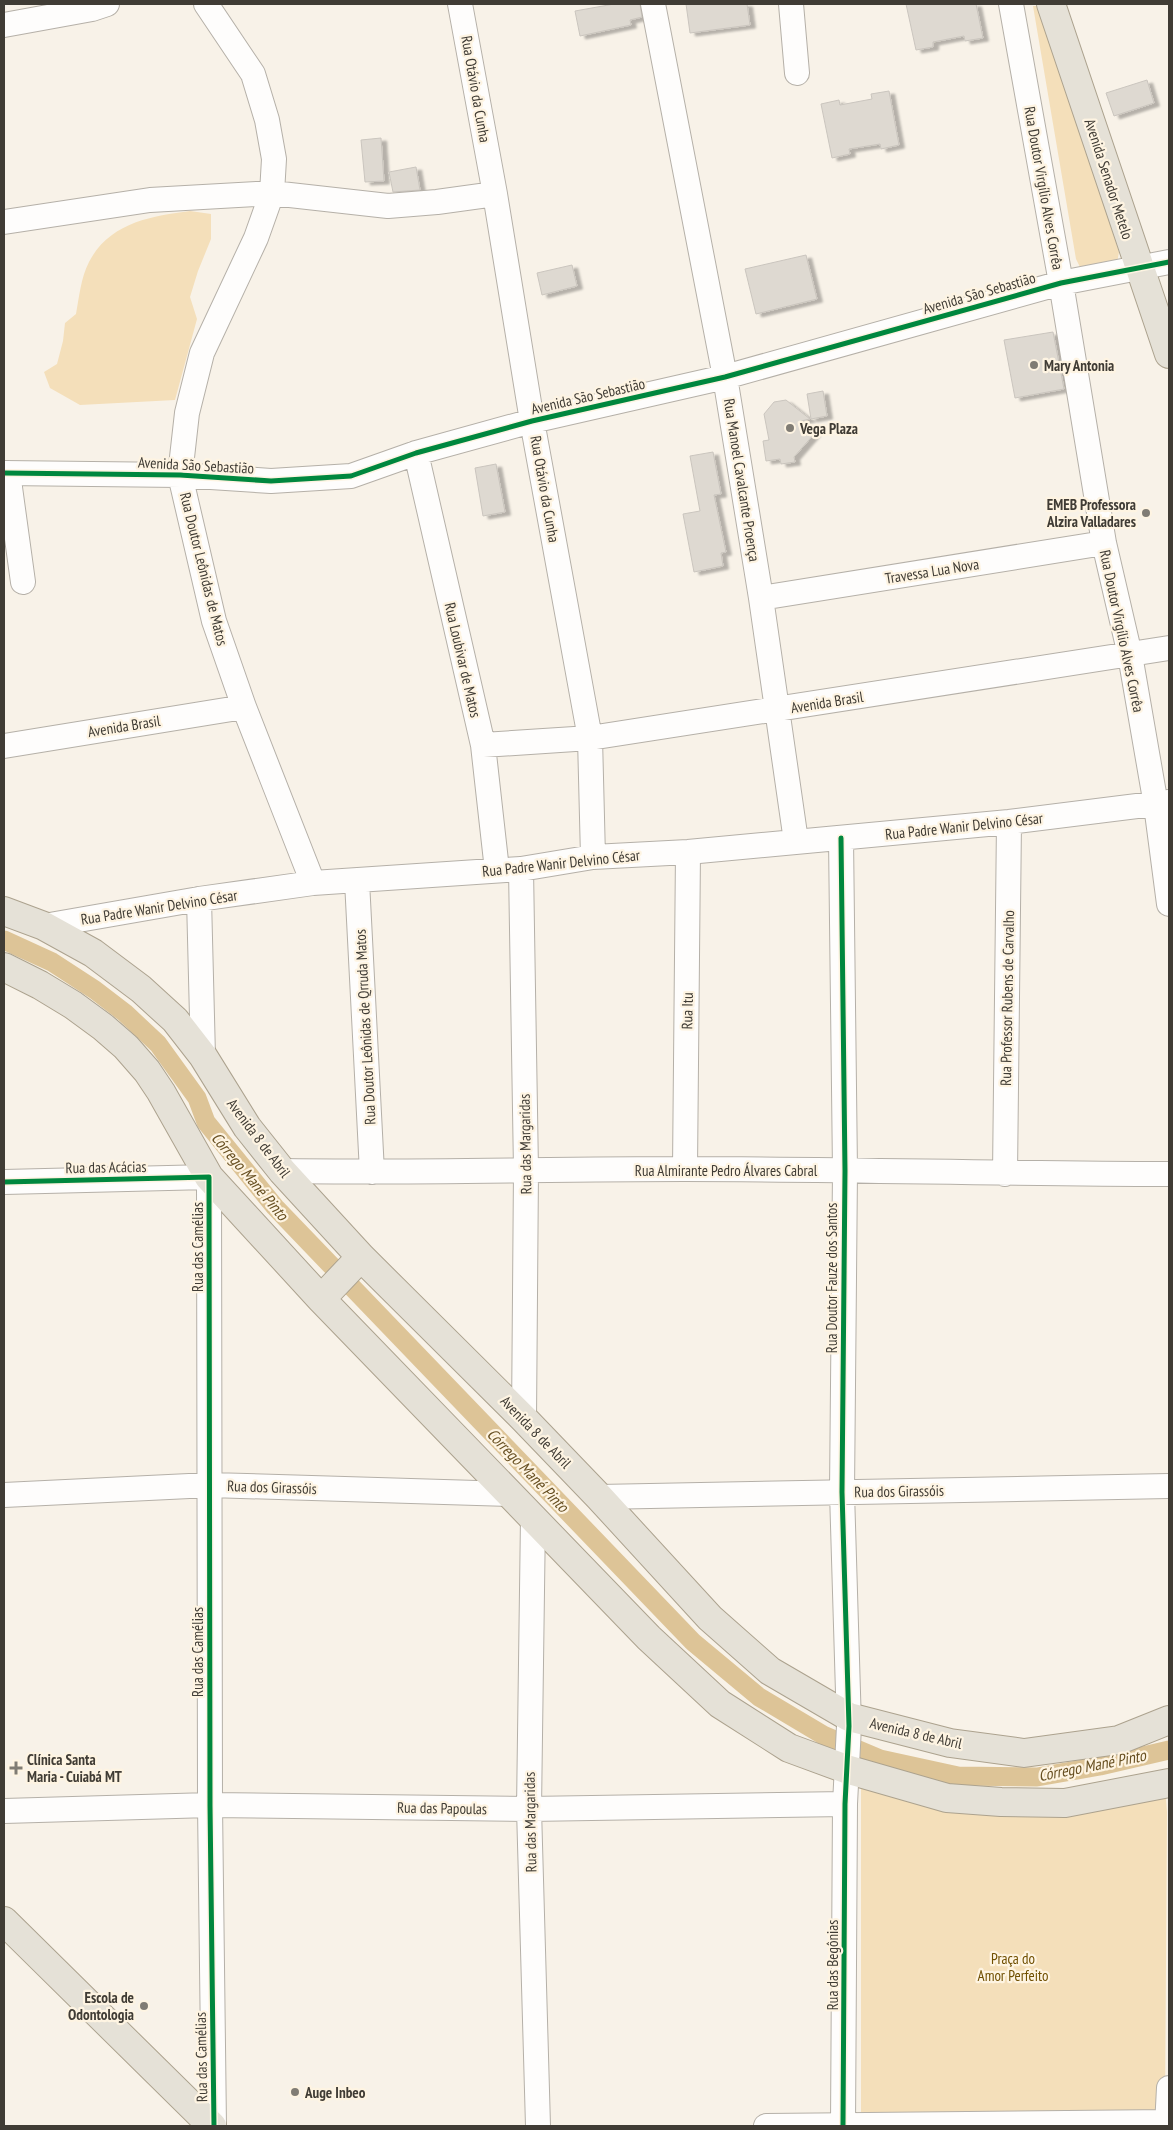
<svg xmlns="http://www.w3.org/2000/svg" width="1173" height="2130" font-family="'PT Sans Narrow',sans-serif">
<style>
.green{fill:#f4dfba}
.lines{fill:none;stroke-linecap:round;stroke-linejoin:round}
.canal{stroke:#ddc497;stroke-width:19}
.building{fill:#ded9d1;stroke:#cac5be;filter:url(#shadow)}
.minor-casing{stroke:#b5b0a8;stroke-width:26}
.major-casing{stroke:#aca28e;stroke-width:30}
.minor{stroke:#fefdfc;stroke-width:24}
.major{stroke:#e5e1d7;stroke-width:28}
.cycleway-casing{stroke:#fef4e2;stroke-width:8}
.cycleway{stroke:#00873e;stroke-width:5}
.poi-dot{fill:#807c74;stroke:#fef4e2;stroke-width:2}
.labels{text-anchor:middle;dominant-baseline:central;stroke-width:4.5;stroke-linejoin:round;paint-order:stroke}
.street-label{font-size:15px;fill:#403c35;stroke:#fef4e2}
.poi-label{font-size:15px;font-weight:bold;fill:#403c35;stroke:#fef4e2;text-anchor:start}
.park-label{font-size:15px;fill:#704f00;stroke:#fef4e2}
.water-label{font-size:16px;font-style:italic;fill:#685022;stroke:#fef4e2}
</style>
<defs>
<filter id="shadow"><feDropShadow dx="5.5" dy="3" stdDeviation="1" flood-color="#0004"/></filter>
</defs>
<rect width="100%" height="100%" fill="#f8f2e8"/>
<path class="green" d="M1033 6H1039L1119 252 1117 263 1081 269 1076 259Z
M190 211 211 214V239L198 271 190 297 197 319 175 400 80 405 50 388 44 372 57 364 63 341 65 323 76 314C79 298 81 277 89 262 109 223 151 216 190 211Z
M864 1782 939 1802 1161 1795 1166 1799 1167 1812 1165 2116 861 2117V1788Z"/>
<g class="lines">
<path class="canal" d="M4 940 52 962 95 990 125 1013 158 1044 197 1098 206 1122 275 1207 693 1642 759 1697 823 1735 880 1759 958 1776 1037 1777 1100 1766 1169 1750"/>
</g>
<path class="building" d="M614 4H640L642 17 630 20 631 25 580 36 575 11Z
M686 4H747L750 25 690 33Z
M906 4H976L983 38 965 41 964 36 933 42V47L916 50Z
M1147 80 1154 103 1114 116 1106 93Z
M889 91 899 145 881 149 880 144 849 149 850 154 832 158 821 104 839 100 840 105 872 99 871 94Z
M381 138 384 181 365 182 361 140Z
M416 167 420 190 393 192 389 172Z
M806 255 817 299 756 314 745 269Z
M572 265 577 286 542 295 537 273Z
M1053 332 1064 389 1015 398 1004 340Z
M823 391 827 416 811 419 807 394Z
M786 400 810 419 801 421 815 433 794 457 795 462 781 464 780 459 766 461 763 441 769 440 764 414 774 402Z
M713 452 721 494 714 495 726 552 721 553 723 566 694 572 683 514 700 511 690 456Z
M496 464 505 512 483 516 475 468Z"/>
<g class="lines">
<defs>
<path id="minor" d="M206 4 253 74 267 120 274 159 272 193 256 238 202 353 187 413 180 475 214 621 244 707 313 883
M460 4 495 194 532 421 590 738 593 857
M653 4 725 377 761 598 796 841
M791 4 797 73
M1011 4 1061 283 1104 543 1130 655 1156 805 1169 904
M4 25 92 9 107 4
M4 222 150 200 272 193 388 206 437 202 495 194
M416 453 483 745 497 870
M4 473 180 475 271 481 351 476 416 453 532 421 725 377 1061 283 1169 262
M8 473 23 582
M761 598 1104 543
M483 745 590 738 1169 648
M4 746 244 707
M841 838 845 1171 842 1492 849 1726 845 1804 843 2126
M521 869 526 1170 524 1419
M357 881 372 1172
M199 899 203 1056
M44 926 199 899 313 883 521 869 593 857 688 852 1009 822 1169 802
M685 1169 688 852
M282 1171C416 1173 550 1169 684 1169 845 1169 1007 1174 1169 1174
M1005 1174 1009 822
M4 1182 209 1177 210 1805 214 2126
M4 1495 210 1485 510 1494
M599 1497 1169 1486
M533 1518 529 1809 538 2126
M4 1811 210 1805 529 1809 845 1804
M766 2126 1169 2122
M1167 2126 1169 2088"/>
<path id="major" d="M1051 4 1169 354
M4 911 44 926 93 953 141 989 175 1020 203 1056 247 1127 282 1171 361 1257 524 1419 599 1497 710 1618 770 1671 849 1717 950 1743 1024 1753 1119 1740 1169 1720
M4 967 40 985 73 1005 103 1027 126 1047 147 1071 161 1092 209 1177 321 1299 533 1518 649 1638 720 1704 789 1748 846 1769 947 1798 1001 1802 1065 1803 1169 1783
M321 1299 361 1257
M4 1921 212 2126"/>
</defs>
<use href="#minor" class="minor-casing"/>
<use href="#major" class="major-casing"/>
<use href="#minor" class="minor"/>
<use href="#major" class="major"/>
<defs>
<path id="cycleway" d="M4 473 180 475 271 481 351 476 416 453 532 421 725 377 1061 283 1169 262
M841 838 845 1171 842 1492 849 1726 845 1804 843 2126
M4 1182 209 1177 210 1805 214 2126"/>
</defs>
<use href="#cycleway" class="cycleway-casing"/>
<use href="#cycleway" class="cycleway"/>
</g>
<g class="poi-dot">
<circle cx="1034" cy="365" r="5"/>
<circle cx="790" cy="428" r="5"/>
<circle cx="1146" cy="513" r="5"/>
<path d="M13.5 1760.5h5v5h5v5h-5v5h-5v-5h-5v-5h5z"/>
<circle cx="144" cy="2006" r="5"/>
<circle cx="295" cy="2092" r="5"/>
</g>
<g class="labels">
<g class="street-label">
<text transform="translate(476 89) rotate(80)">Rua Otávio da Cunha</text>
<text transform="translate(1109 179) rotate(72)">Avenida Senador Metelo</text>
<text transform="translate(1044 188) rotate(80)">Rua Doutor Virgílio Alves Corrêa</text>
<text transform="translate(979 293) rotate(-16)">Avenida São Sebastião</text>
<text transform="translate(588 396) rotate(-13)">Avenida São Sebastião</text>
<text transform="translate(196 465) rotate(3)">Avenida São Sebastião</text>
<text transform="translate(742 480) rotate(81)">Rua Manoel Cavalcante Proença</text>
<text transform="translate(545 489) rotate(80)">Rua Otávio da Cunha</text>
<text transform="translate(204 569) rotate(76)">Rua Doutor Leônidas de Matos</text>
<text transform="translate(932 571) rotate(-9)">Travessa Lua Nova</text>
<text transform="translate(1122 631) rotate(78)">Rua Doutor Virgílio Alves Corrêa</text>
<text transform="translate(463 660) rotate(77)">Rua Loubivar de Matos</text>
<text transform="translate(827 702) rotate(-9)">Avenida Brasil</text>
<text transform="translate(124 726) rotate(-9)">Avenida Brasil</text>
<text transform="translate(964 826) rotate(-6)">Rua Padre Wanir Delvino César</text>
<text transform="translate(561 863) rotate(-6)">Rua Padre Wanir Delvino César</text>
<text transform="translate(159 907) rotate(-9)">Rua Padre Wanir Delvino César</text>
<text transform="translate(1007 998) rotate(-89)">Rua Professor Rubens de Carvalho</text>
<text transform="translate(687 1011) rotate(-89)">Rua Itu</text>
<text transform="translate(365 1027) rotate(-93)">Rua Doutor Leônidas de Qrruda Matos</text>
<text transform="translate(259 1138) rotate(53)">Avenida 8 de Abril</text>
<text transform="translate(525 1144) rotate(-91)">Rua das Margaridas</text>
<text transform="translate(106 1167) rotate(-1)">Rua das Acácias</text>
<text x="726" y="1170">Rua Almirante Pedro Álvares Cabral</text>
<text transform="translate(197 1247) rotate(-90)">Rua das Camélias</text>
<text transform="translate(831 1278) rotate(-90)">Rua Doutor Fauze dos Santos</text>
<text transform="translate(536 1432) rotate(46)">Avenida 8 de Abril</text>
<text transform="translate(272 1487) rotate(2)">Rua dos Girassóis</text>
<text transform="translate(899 1491) rotate(-1)">Rua dos Girassóis</text>
<text transform="translate(197 1652) rotate(-90)">Rua das Camélias</text>
<text transform="translate(916 1733) rotate(13)">Avenida 8 de Abril</text>
<text transform="translate(442 1808) rotate(1)">Rua das Papoulas</text>
<text transform="translate(530 1822) rotate(-91)">Rua das Margaridas</text>
<text transform="translate(832 1965) rotate(-90)">Rua das Begônias</text>
<text transform="translate(201 2057) rotate(-91)">Rua das Camélias</text>
</g>
<g class="poi-label">
<text x="1044" y="365">Mary Antonia</text>
<text x="800" y="428">Vega Plaza</text>
<text x="1136" y="504" text-anchor="end">EMEB Professora<tspan x="1136" dy="17">Alzira Valladares</tspan></text>
<text x="27" y="1759">Clínica Santa<tspan x="27" dy="17">Maria - Cuiabá MT</tspan></text>
<text x="134" y="1997" text-anchor="end">Escola de<tspan x="134" dy="17">Odontologia</tspan></text>
<text x="305" y="2092">Auge Inbeo</text>
</g>
<g class="park-label">
<text x="1013" y="1958">Praça do<tspan x="1013" dy="17">Amor Perfeito</tspan></text>
</g>
<g class="water-label">
<text transform="translate(250 1176) rotate(50)">Córrego Mané Pinto</text>
<text transform="translate(528 1470) rotate(46)">Córrego Mané Pinto</text>
<text transform="translate(1092 1765) rotate(-11)">Córrego Mané Pinto</text>
</g>
</g>
<rect width="1173" height="2130" fill="none" stroke="#403c35" stroke-width="10"/>
</svg>
